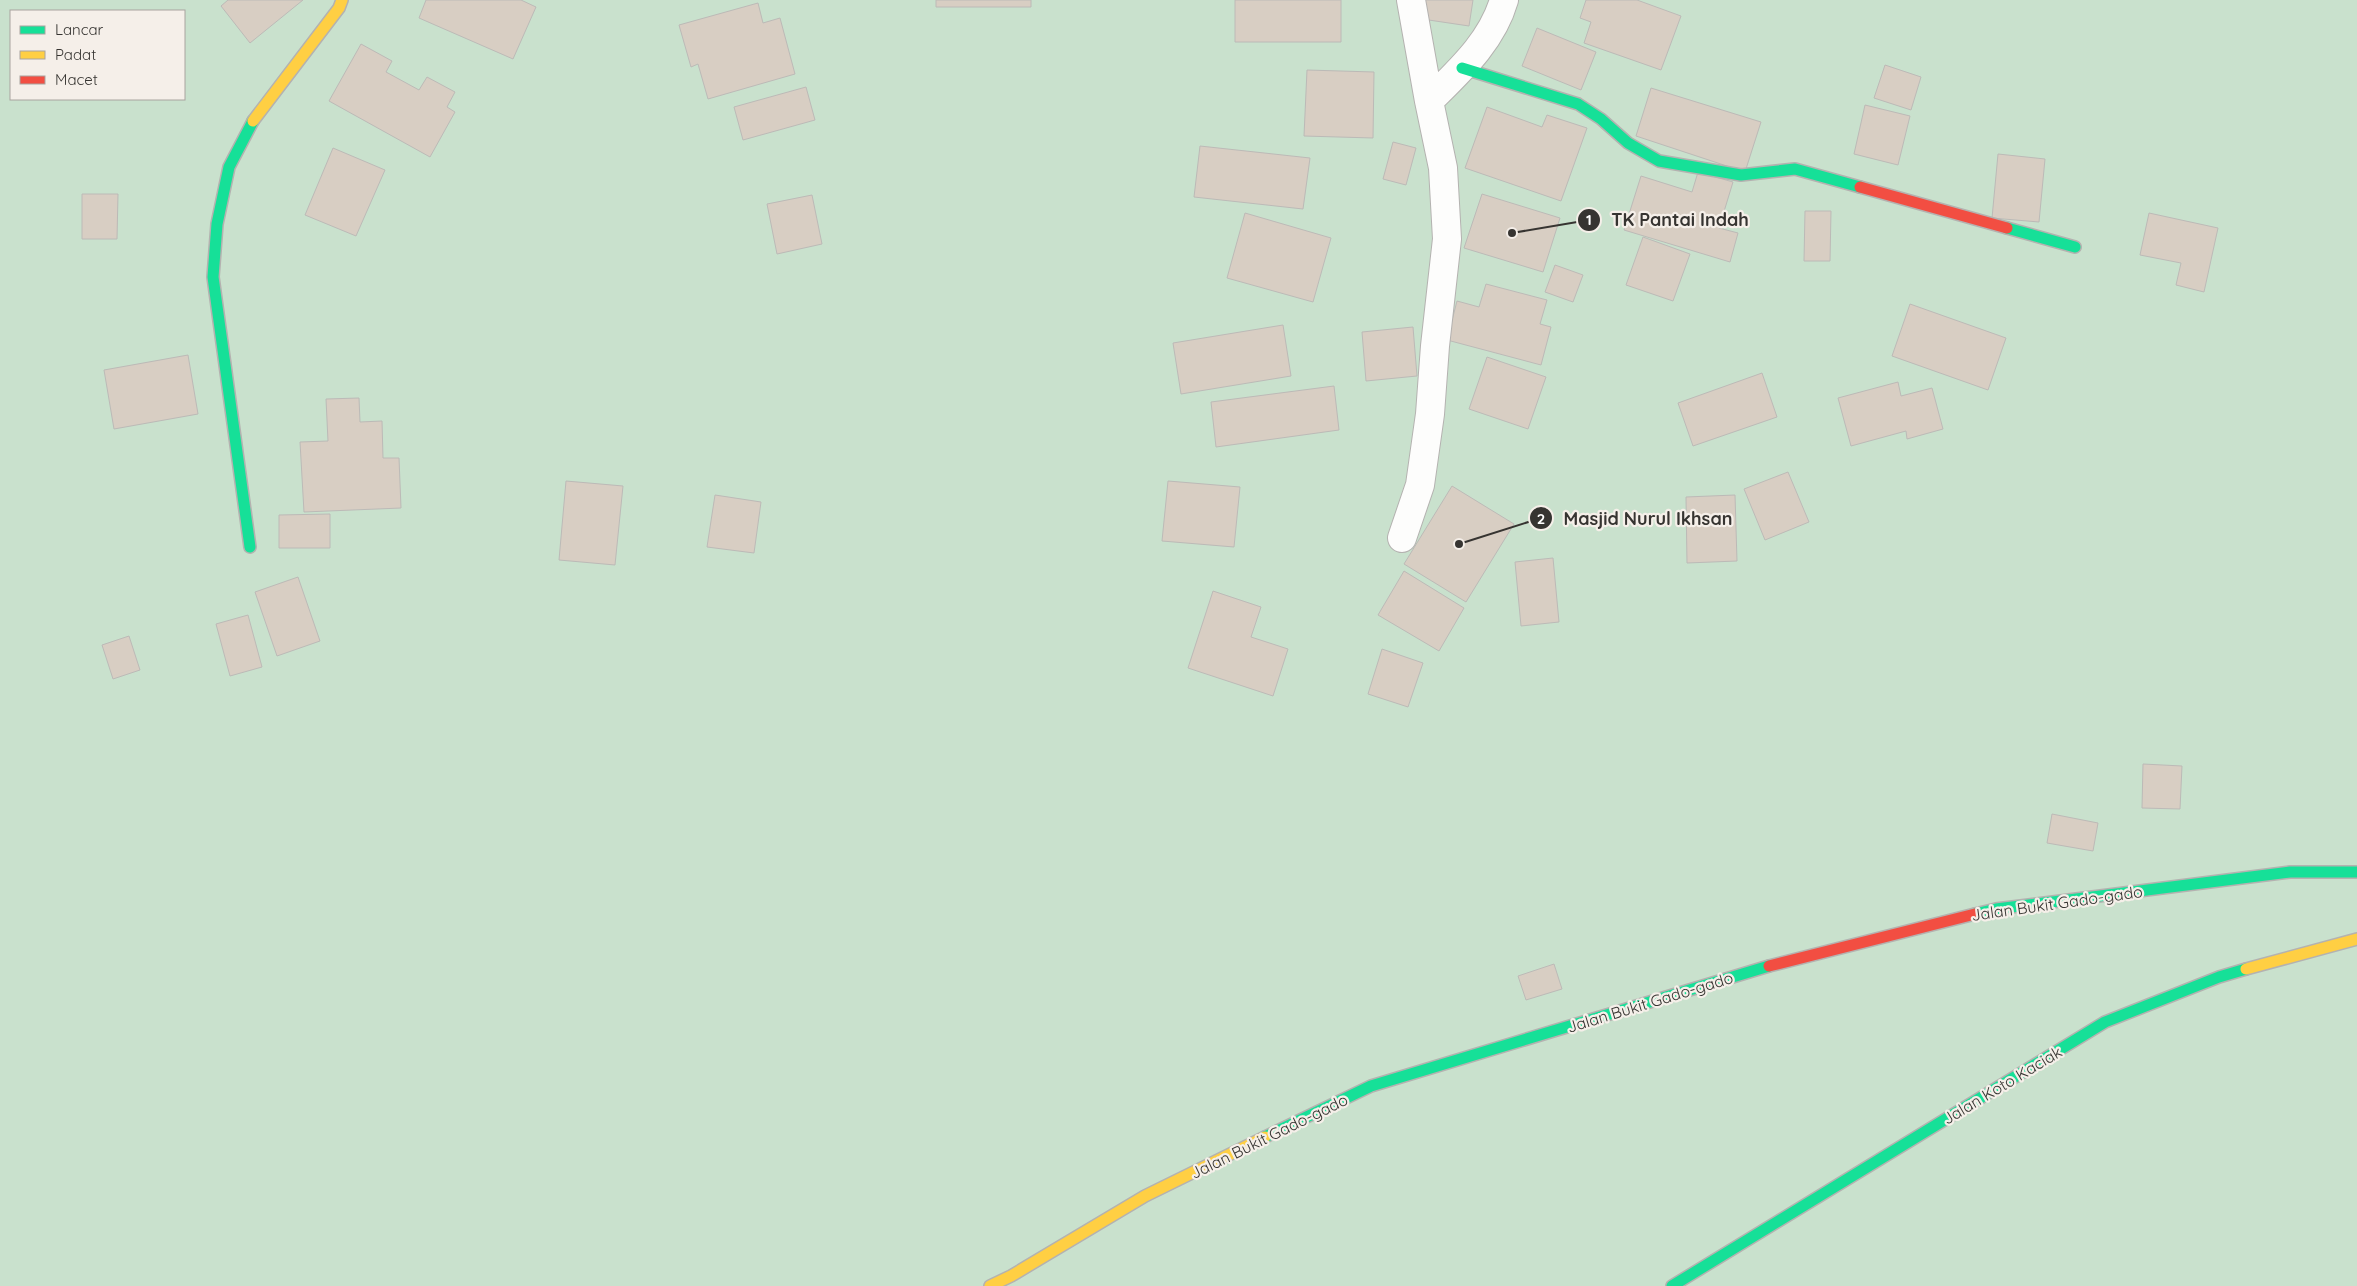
<svg xmlns="http://www.w3.org/2000/svg" width="2357" height="1286" font-family="Quicksand,sans-serif">
<style>
.green{fill:#c9e1cd;fill-rule:evenodd}
.building{fill:#d8cec3;stroke:#bcbab7}
.lines{fill:none;stroke-linecap:round;stroke-linejoin:round}
.street-casing{stroke:#b4b2b0;stroke-width:30}
.fast-casing{stroke:#b4b2b0;stroke-width:14}
.slow-casing{stroke:#b4b2b0;stroke-width:14}
.jam-casing{stroke:#b4b2b0;stroke-width:14}
.street{stroke:#fdfdfc;stroke-width:28}
.fast{stroke:#16e098;stroke-width:11}
.slow{stroke:#ffcf43;stroke-width:11}
.jam{stroke:#f24e42;stroke-width:11}
.labels{text-anchor:middle;dominant-baseline:central;stroke-width:4.5;stroke-linejoin:round;paint-order:stroke}
.street-label{font-size:16px;fill:#363431;stroke:#f5efe9}
.leader{fill:none;stroke:#363431;stroke-width:2}
.callout-dot{fill:#363431;stroke:#f5efe9;stroke-width:2}
.mark-label{font-size:15px;text-anchor:middle;font-weight:bold;fill:#fff}
.callout-label{font-size:18px;text-anchor:middle;font-weight:bold;fill:#363431;stroke:#f5efe9;stroke-width:4.5;stroke-linejoin:round;paint-order:stroke}
</style>
<rect width="100%" height="100%" fill="#f2efec"/>
<path class="green" d="M0 0H2357V1286H0ZM11 11H184V99H11Z"/>
<path class="building" d="M228 0H303L250 43 221 6Z
M426 0H521L536 7 513 59 419 18Z
M936 0H1031V7H936Z
M1235 0H1341V42H1235Z
M1425 0H1473L1469 26 1422 19Z
M1586 0H1637L1681 16 1661 70 1584 43 1591 22 1580 18Z
M758 3 763 23 780 18 795 74 708 99 698 64 691 67 679 25Z
M1537 28 1596 52 1581 90 1522 66Z
M361 44 392 61 386 72 419 90 427 77 455 92 447 107 455 112 430 157 329 101Z
M1885 65 1921 77 1911 110 1874 98Z
M1307 70 1374 72 1373 138 1304 136Z
M806 87 815 120 743 140 734 107Z
M1651 88 1761 122 1745 172 1636 136Z
M1865 105 1910 116 1898 165 1854 154Z
M1487 107 1542 127 1547 115 1587 128 1561 201 1465 168Z
M1393 142 1416 148 1406 185 1383 179Z
M1200 146 1310 158 1303 209 1194 197Z
M333 148 385 170 356 236 305 215Z
M1998 154 2045 159 2039 222 1992 218Z
M1698 172 1733 182 1719 228 1738 233 1730 262 1624 230 1641 176 1692 192Z
M82 194H118L117 239H82Z
M1482 194 1560 218 1543 272 1464 248Z
M812 195 822 244 777 254 767 204Z
M1805 211H1831L1830 261H1804Z
M1245 213 1331 238 1313 302 1227 278Z
M2149 213 2218 228 2204 292 2176 285 2181 263 2140 255Z
M1643 237 1690 254 1673 301 1626 285Z
M1555 265 1583 275 1573 302 1545 292Z
M1486 284 1547 300 1540 324 1551 327 1541 365 1447 340 1457 301 1479 307Z
M1910 304 2006 338 1988 390 1892 356Z
M1283 325 1291 376 1181 394 1173 343Z
M1413 327 1417 376 1366 381 1362 332Z
M188 355 198 414 114 429 104 370Z
M1487 357 1546 377 1528 429 1469 409Z
M1762 373 1777 417 1693 446 1678 403Z
M1898 382 1901 396 1932 388 1943 429 1907 439 1906 431 1851 446 1838 398Z
M1334 386 1339 430 1216 447 1211 402Z
M359 398 360 422 382 421 383 458H399L401 508 304 512 300 442 328 441 326 399Z
M1788 472 1809 522 1765 540 1744 489Z
M566 481 623 486 615 565 559 560Z
M1168 481 1240 487 1234 547 1162 541Z
M1452 486 1514 524 1466 602 1404 564Z
M715 495 761 502 754 553 707 547Z
M1735 495 1737 561 1687 563 1686 497Z
M330 514V548H279V515Z
M1553 558 1559 622 1521 626 1515 562Z
M1404 571 1464 608 1439 651 1378 615Z
M298 577 320 641 277 656 255 592Z
M1213 591 1261 607 1251 637 1288 649 1273 696 1188 668Z
M248 615 262 667 230 676 216 624Z
M129 636 140 670 113 679 102 645Z
M1382 649 1423 663 1408 707 1368 694Z
M2143 764 2182 766 2180 809 2142 808Z
M2052 814 2098 823 2093 851 2047 843Z
M1554 964 1562 989 1526 1000 1518 976Z"/>
<g class="lines">
<defs>
<path id="street" d="M1429 101C1458 72 1492 42 1504 0
M1402 538 1420 485 1430 414 1435 346 1447 239 1443 168 1429 101 1411 0"/>
<path id="fast" d="M1462 68 1578 104 1601 119 1628 143 1659 161 1741 175 1795 169 1860 187
M2007 228 2075 247
M250 547 213 277 217 224 229 167 253 121
M1975 914 1996 909 2290 872H2357
M1265 1137 1371 1086 1769 966
M1672 1286 2105 1022 2219 977 2246 969"/>
<path id="slow" d="M253 121 339 8 342 0
M2246 969 2357 939
M990 1286 1011 1276 1145 1196 1265 1137"/>
<path id="jam" d="M1860 187 2007 228
M1769 966 1975 914"/>
</defs>
<use href="#street" class="street-casing"/>
<use href="#fast" class="fast-casing"/>
<use href="#slow" class="slow-casing"/>
<use href="#jam" class="jam-casing"/>
<use href="#street" class="street"/>
<use href="#fast" class="fast"/>
<use href="#slow" class="slow"/>
<use href="#jam" class="jam"/>
</g>
<g class="labels">
<g class="street-label">
<text transform="translate(2057 903) rotate(-8)">Jalan Bukit Gado-gado</text>
<text transform="translate(1650 1002) rotate(-17)">Jalan Bukit Gado-gado</text>
<text transform="translate(2002 1085) rotate(-31)">Jalan Koto Kaciak</text>
<text transform="translate(1269 1136) rotate(-26)">Jalan Bukit Gado-gado</text>
</g>
</g>
<path class="leader" d="M1512 233L1589 220M1459 544L1541 518"/>
<g class="callout-dot">
<circle cx="1512" cy="233" r="5"/>
<circle cx="1459" cy="544" r="5"/>
<circle cx="1589" cy="220" r="12"/>
<circle cx="1541" cy="518" r="12"/>
</g>
<g class="mark-label">
<text x="1589" y="225">1</text>
<text x="1541" y="524">2</text>
</g>
<g class="callout-label">
<text x="1680" y="226">TK Pantai Indah</text>
<text x="1648" y="525">Masjid Nurul Ikhsan</text>
</g>
<rect x="10" y="10" width="175" height="90" fill="#f5efe9" stroke="#a9a49f"/>
<rect x="20" y="26" width="25" height="8" fill="#16e098" stroke="#a9a49f"/>
<text x="55" y="35" font-size="15" fill="#363431">Lancar</text>
<rect x="20" y="51" width="25" height="8" fill="#ffcf43" stroke="#a9a49f"/>
<text x="55" y="60" font-size="15" fill="#363431">Padat</text>
<rect x="20" y="76" width="25" height="8" fill="#f24e42" stroke="#a9a49f"/>
<text x="55" y="85" font-size="15" fill="#363431">Macet</text>
</svg>
